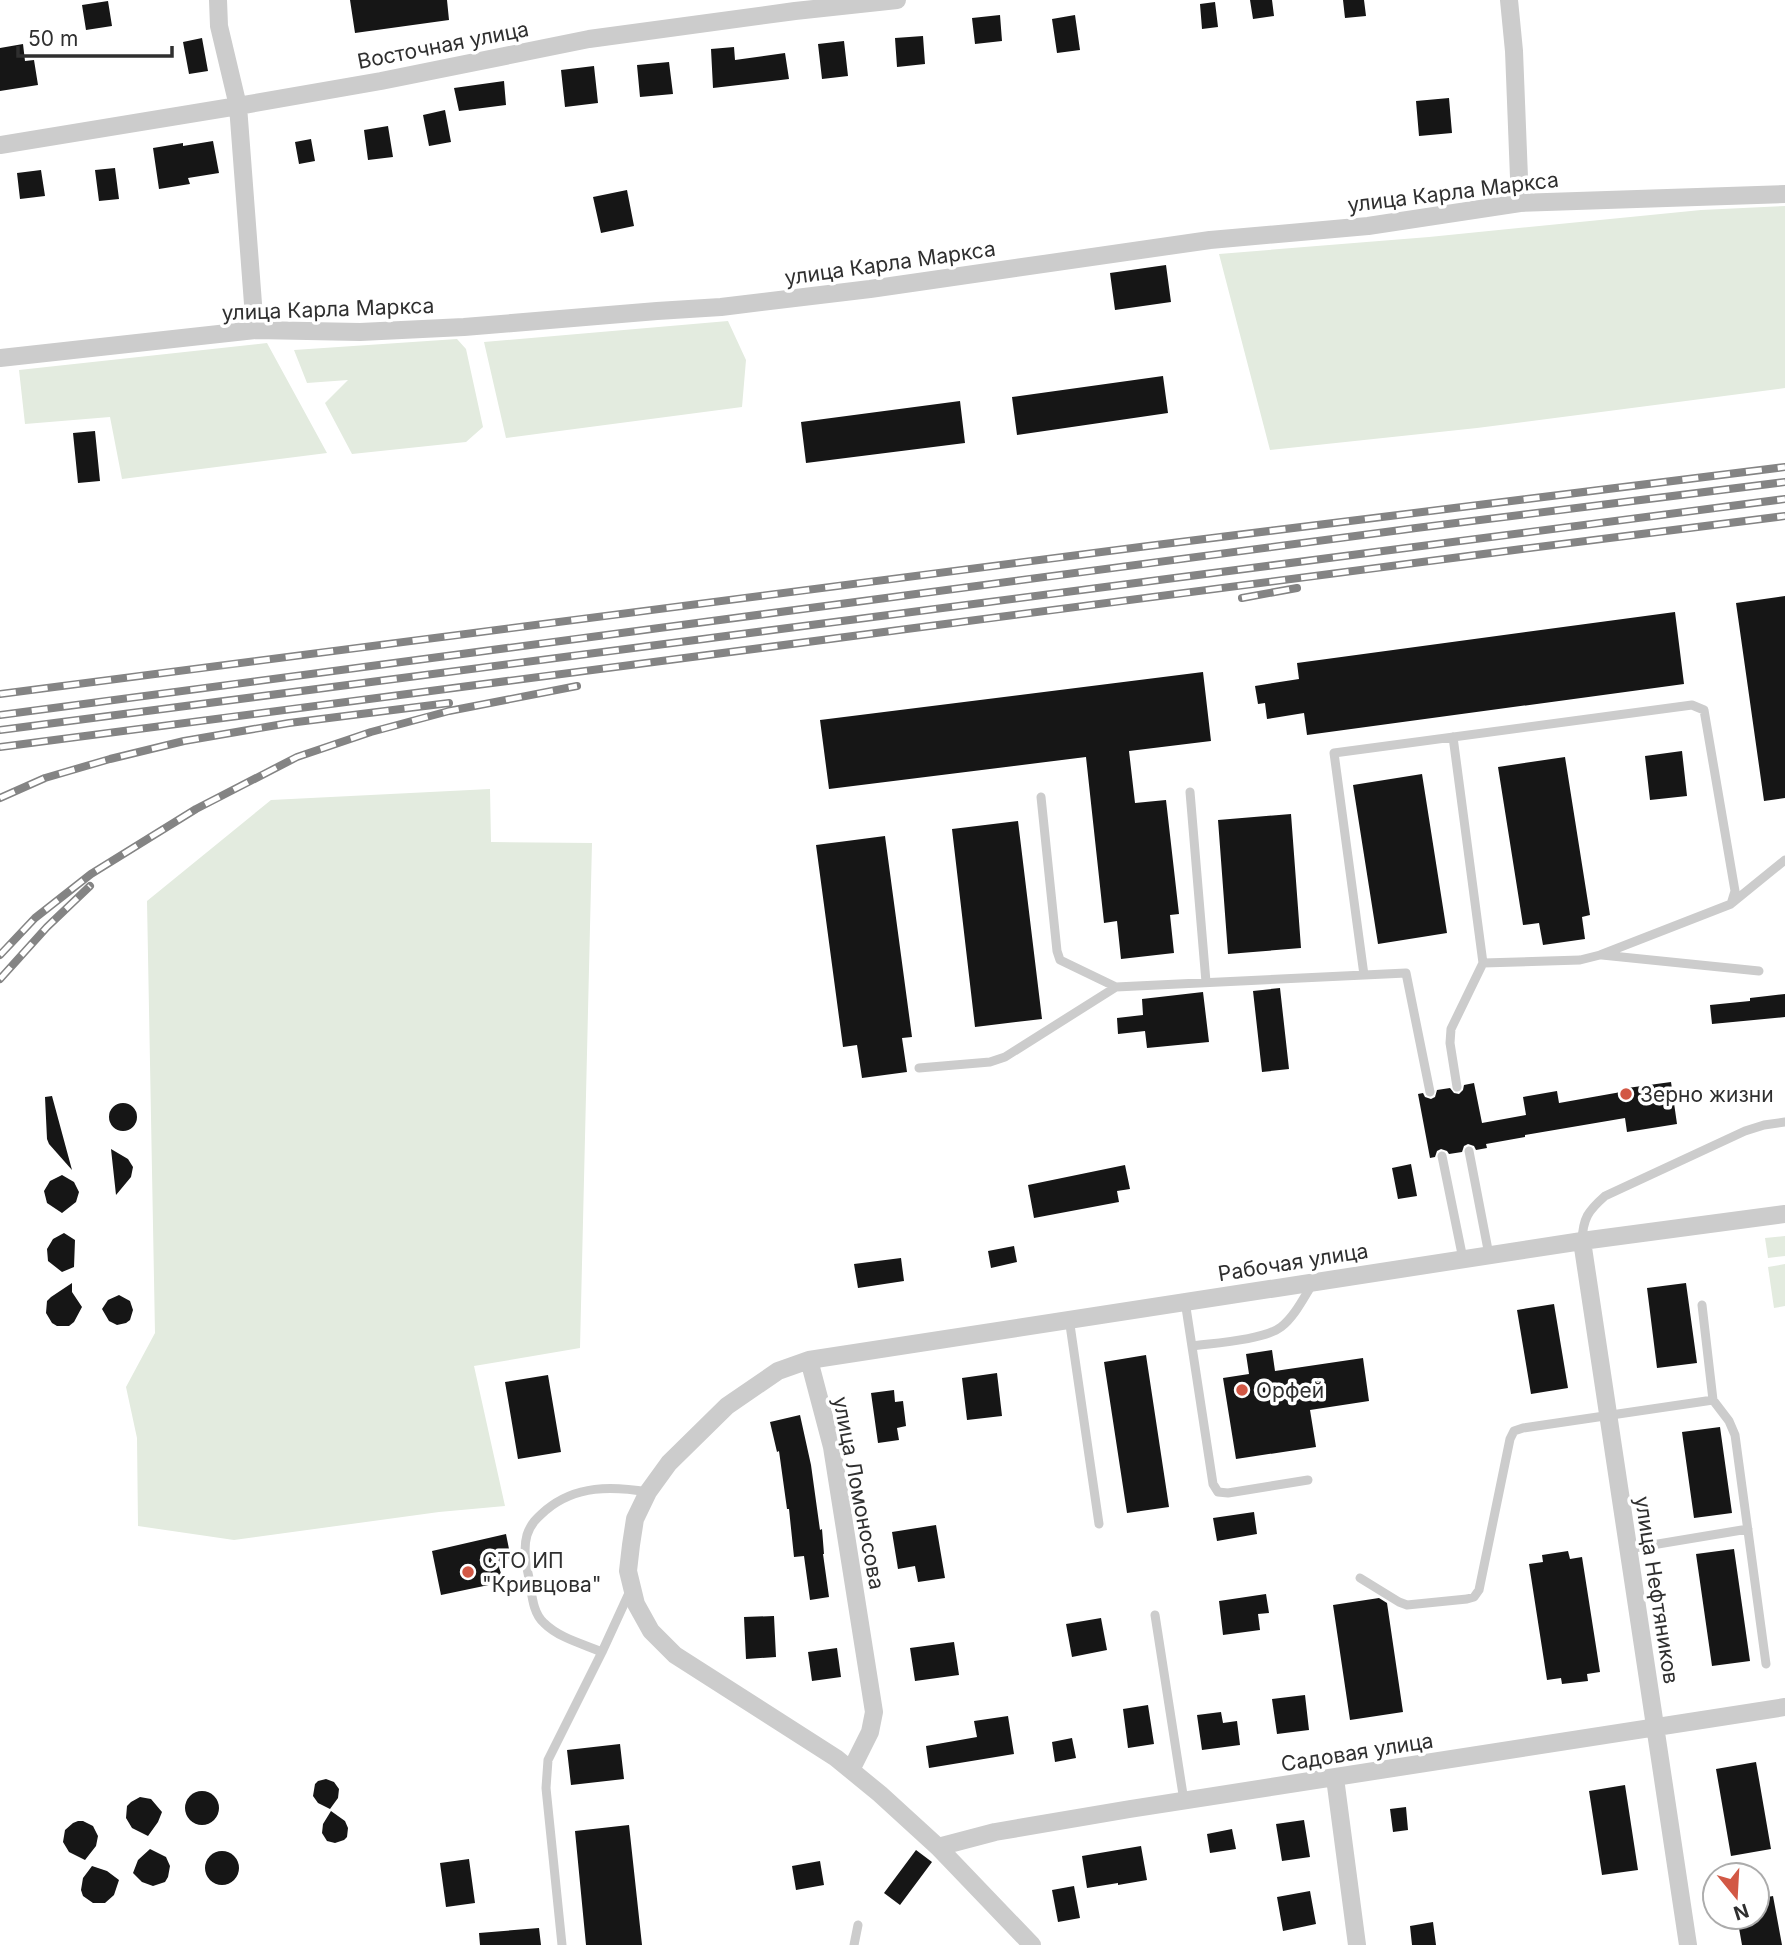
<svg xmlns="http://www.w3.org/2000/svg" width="1785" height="1945" font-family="Inter,sans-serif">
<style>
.green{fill:#e3ebdf}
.building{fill:#161616}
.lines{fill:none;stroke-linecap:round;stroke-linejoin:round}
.lane{stroke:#ccc;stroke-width:9}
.street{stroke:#ccc;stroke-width:18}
.rail-casing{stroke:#848484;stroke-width:8}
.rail{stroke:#fff;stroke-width:5;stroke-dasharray:16;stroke-linecap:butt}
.poi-dot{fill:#d25845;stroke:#fff;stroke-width:2.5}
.labels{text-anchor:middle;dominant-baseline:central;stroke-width:7;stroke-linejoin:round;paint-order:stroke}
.street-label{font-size:21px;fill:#2f2f2f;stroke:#fff}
.poi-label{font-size:21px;fill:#2f2f2f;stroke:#fff;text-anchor:start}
</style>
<rect width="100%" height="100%" fill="#fff"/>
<path class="green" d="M1785 206V388L1477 428 1270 450 1219 254 1429 237 1701 210Z
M728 321 746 360 742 407 506 438 484 342Z
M457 339 466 349 483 427 466 442 352 454 325 403 348 380 307 383 294 350Z
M267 343 327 453 122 479 110 417 25 424 19 370Z
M490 789 491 842 592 843 580 1348 474 1366 505 1506 439 1512 234 1540 138 1526 137 1438 126 1387 155 1333 147 901 271 800Z
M1785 1236V1256L1768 1258 1765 1238Z
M1785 1264V1306L1774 1308 1768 1267Z"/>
<path class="building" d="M350 0H447L449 20 355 33Z
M1250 0H1272L1274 16 1253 19Z
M1343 0H1364L1366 16 1345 18Z
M108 1 112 26 86 30 82 5Z
M1215 2 1218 27 1202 29 1200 4Z
M1000 15 1002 41 975 44 972 18Z
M1075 15 1080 50 1057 53 1052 19Z
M923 36 925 64 897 67 895 38Z
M202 38 208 71 189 74 183 42Z
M844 41 848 76 822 79 818 44Z
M23 44 25 61 34 60 38 85 0 91V48Z
M734 47 735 60 785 53 789 79 713 88 711 49Z
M669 62 673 94 640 97 637 65Z
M594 66 598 103 565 107 561 70Z
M504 81 506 105 459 111 454 88Z
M1449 98 1452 133 1419 136 1416 101Z
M445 110 451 142 429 146 423 115Z
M388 126 393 157 368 160 364 130Z
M311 139 315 161 299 164 295 142Z
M213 141 219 173 188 178 190 184 159 189 153 148 183 143V146Z
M115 168 119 199 99 201 95 170Z
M41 170 45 196 20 199 17 173Z
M627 190 634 226 601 233 593 197Z
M1166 265 1171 302 1115 310 1110 273Z
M1163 376 1168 413 1017 435 1012 397Z
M960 401 965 443 806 463 801 422Z
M95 431 100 481 78 483 73 433Z
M1785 596V798L1764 801 1736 603Z
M1675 612 1684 684 1307 735 1304 713 1267 719 1265 703 1258 704 1255 686 1299 679 1297 663Z
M1203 672 1211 741 1129 751 1135 803 1166 800 1179 914 1170 915 1174 953 1121 959 1117 921 1104 923 1086 757 829 789 820 720Z
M1682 751 1687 796 1650 800 1645 756Z
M1565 757 1590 915 1582 917 1585 939 1543 945 1539 923 1523 925 1498 767Z
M1422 774 1447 933 1378 944 1353 785Z
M1291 814 1301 948 1228 954 1218 820Z
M1018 821 1042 1019 975 1027 952 829Z
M885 836 912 1037 902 1038 907 1072 862 1078 857 1045 843 1047 816 845Z
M1280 988 1289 1069 1262 1072 1253 991Z
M1203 992 1209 1042 1147 1048 1145 1031 1118 1034 1117 1018 1143 1015 1142 999Z
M1785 994V1017L1712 1024 1710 1005 1750 1001V998Z
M1671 1082 1677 1124 1627 1132 1625 1118 1525 1135V1137L1486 1144 1487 1148 1476 1150 1474 1146 1468 1144 1464 1146 1462 1152 1449 1154 1447 1151 1441 1149 1437 1151 1435 1157 1430 1158 1418 1094 1423 1093 1425 1097 1431 1099 1435 1097 1437 1090 1450 1088 1454 1093 1459 1094 1463 1090 1464 1085 1474 1083 1482 1123 1526 1115 1523 1097 1557 1091 1559 1103 1621 1092 1620 1089Z
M52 1096 72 1170 49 1144 47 1139 45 1097Z
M109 1117a14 14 0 1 1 28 0a14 14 0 1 1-28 0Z
M111 1149 128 1159 133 1167 131 1177 116 1195Z
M1411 1164 1417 1196 1398 1199 1392 1168Z
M1125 1165 1130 1189 1117 1191 1119 1202 1034 1218 1028 1185Z
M62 1175 74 1182 79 1192 76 1202 62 1213 47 1203 44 1191 50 1181Z
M64 1233 75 1240 74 1267 62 1272 48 1261 47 1249 53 1239Z
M1014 1246 1017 1262 991 1268 988 1251Z
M901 1258 904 1281 858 1288 854 1264Z
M72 1283V1292L82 1307 74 1322 69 1326H57L52 1323 46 1313 47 1301 51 1297Z
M1686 1283 1697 1363 1657 1368 1647 1288Z
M119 1295 130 1301 133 1310 130 1320 126 1323 117 1325 109 1321 102 1309 108 1300Z
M1554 1304 1568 1388 1531 1394 1517 1310Z
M1272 1350 1275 1371 1363 1358 1369 1401 1310 1410 1316 1447 1236 1459 1223 1378 1249 1374 1246 1354Z
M1146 1355 1169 1507 1127 1513 1104 1362Z
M997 1373 1002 1416 967 1420 962 1378Z
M548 1375 561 1452 518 1459 505 1382Z
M894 1390 895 1402 903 1401 906 1426 897 1428 899 1440 878 1443 871 1393Z
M800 1415 811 1465 820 1530 822 1529 824 1554H823L829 1597 810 1600 804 1556 794 1557 789 1509H787L779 1451 777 1452 770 1422Z
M1720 1427 1732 1513 1694 1518 1682 1432Z
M1254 1512 1257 1534 1217 1541 1213 1518Z
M936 1525 945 1578 918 1582 915 1566 898 1569 892 1532Z
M506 1534 511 1559 498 1562 503 1582 441 1595 432 1551Z
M1734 1549 1750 1661 1712 1666 1696 1554Z
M1568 1551 1570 1559 1582 1557 1600 1672 1587 1674 1588 1681 1562 1684 1561 1678 1547 1680 1529 1564 1543 1562 1542 1555Z
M1266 1594 1269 1613 1258 1614 1260 1630 1223 1635 1219 1601Z
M1379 1598 1387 1603 1403 1712 1350 1720 1333 1605Z
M774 1616 776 1657 746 1659 744 1617Z
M1101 1618 1107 1650 1072 1657 1066 1624Z
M954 1642 959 1675 915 1681 910 1648Z
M837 1648 841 1677 812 1681 808 1652Z
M1305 1695 1309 1730 1277 1734 1272 1699Z
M1148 1705 1154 1744 1128 1748 1123 1709Z
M1221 1712 1223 1723 1237 1721 1240 1745 1202 1750 1197 1715Z
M1008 1716 1014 1754 929 1768 926 1746 977 1737 974 1721Z
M1072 1738 1076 1758 1055 1762 1052 1742Z
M620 1744 624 1779 571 1785 567 1750Z
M1756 1762 1771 1849 1731 1856 1716 1769Z
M326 1779 334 1782 339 1789 338 1798 330 1809 318 1803 313 1796 315 1784 318 1781Z
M1625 1785 1638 1870 1602 1875 1589 1791Z
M185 1808a17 17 0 1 1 34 0a17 17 0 1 1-34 0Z
M140 1797 151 1799 162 1812 158 1822 148 1836 132 1828 126 1818 127 1806 131 1802Z
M1406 1807 1408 1830 1393 1832 1390 1809Z
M331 1811 345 1821 348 1828 347 1837 344 1840 335 1843 327 1841 322 1833 323 1824Z
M1304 1820 1310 1857 1282 1861 1276 1824Z
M78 1821H83L93 1826 98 1836 96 1846 85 1860 69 1852 63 1842 65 1830 73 1823Z
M629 1825 642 1945H586L575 1831Z
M1232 1829 1236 1849 1210 1853 1207 1834Z
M1141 1846 1147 1880 1118 1885V1883L1087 1888 1082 1856Z
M150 1849 166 1857 170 1866 168 1877 165 1882 153 1886 142 1882 133 1873 138 1860Z
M916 1850 932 1862 900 1905 884 1893Z
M205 1868a17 17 0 1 1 34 0a17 17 0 1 1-34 0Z
M469 1859 475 1903 446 1907 440 1863Z
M820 1861 824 1885 796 1890 792 1866Z
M92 1866 107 1871 119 1880 114 1895 105 1903H93L83 1896 81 1890 83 1878Z
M1074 1886 1080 1918 1058 1922 1052 1890Z
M1310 1891 1316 1924 1283 1931 1277 1897Z
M1773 1896 1782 1945H1742L1737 1917H1757V1899Z
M1433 1922 1436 1945H1412L1410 1926Z
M539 1928 541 1945H480L479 1933Z"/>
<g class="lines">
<path class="lane" d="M1453 737 1483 963 1451 1029 1450 1043 1457 1087
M1190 792 1206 982
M1041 797 1057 951 1060 960 1116 987
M1732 903 1785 860
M1602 955 1759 971
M1364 975 1334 753 1692 705 1704 710 1735 891 1731 904 1600 955 1580 960 1483 963
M919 1068 990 1062 1005 1057 1116 987 1406 973 1430 1092
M1469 1151 1489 1255
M1442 1156 1463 1259
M1582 1241C1583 1218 1588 1211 1605 1196L1745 1131 1764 1125 1785 1122
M1185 1301 1213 1484 1218 1492 1228 1493 1308 1480
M1069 1318 1099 1524
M1192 1346C1214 1343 1264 1340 1281 1327 1295 1316 1304 1297 1313 1283
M1713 1400 1729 1421 1735 1435 1766 1664
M1628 1549 1748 1529
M1360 1578 1399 1602 1407 1605 1467 1599 1474 1597 1479 1590 1510 1439 1514 1431 1523 1428 1713 1400 1702 1305
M630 1591 602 1652C583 1644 559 1638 544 1623 532 1612 532 1593 529 1578 526 1564 523 1549 527 1535 531 1523 537 1518 546 1510 576 1485 612 1486 648 1492
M1155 1615 1184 1801
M562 1945 546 1788 548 1760 602 1652
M854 1945 858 1925"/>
<path class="street" d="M218 0 219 26 238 106 255 330
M1509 0 1514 51 1520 203
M0 145 238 106 381 81 589 39 795 11 897 0
M0 358 255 330 360 332 464 327 657 311 721 307 870 289 1210 240 1368 226 1520 203 1785 194
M1582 1241 1688 1945
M809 1360 832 1447 874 1712 870 1732 851 1770
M1335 1778 1357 1945
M938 1847 995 1832 1130 1809 1785 1707
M1032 1945 938 1847 880 1794 836 1758 675 1655 651 1631 636 1604 628 1571 631 1545 635 1519 648 1492 669 1463 727 1406 778 1371 809 1360 1582 1241 1785 1214"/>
<defs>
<path id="rail" d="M1242 598 1297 588
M0 694 1148 546 1785 467
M0 715 1416 528 1785 482
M0 730 1785 499
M0 747 1522 549 1785 516
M0 798 45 778 110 759 184 741 289 723 449 703
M0 955 35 918 91 874 196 809 297 757 371 732 449 711 577 686
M0 979 47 927 90 886"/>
</defs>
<use href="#rail" class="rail-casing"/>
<use href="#rail" class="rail"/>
</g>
<g class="poi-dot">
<circle cx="1626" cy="1094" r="7"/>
<circle cx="1242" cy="1390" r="7"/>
<circle cx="468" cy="1572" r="7"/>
</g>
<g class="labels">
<g class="street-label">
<text transform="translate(443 45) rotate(-11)">Восточная улица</text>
<text transform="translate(1453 192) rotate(-7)">улица Карла Маркса</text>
<text transform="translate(890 263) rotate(-8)">улица Карла Маркса</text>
<text transform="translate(328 309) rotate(-2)">улица Карла Маркса</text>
<text transform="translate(1293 1262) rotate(-9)">Рабочая улица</text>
<text transform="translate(859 1493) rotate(79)">улица Ломоносова</text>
<text transform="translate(1657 1590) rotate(81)">улица Нефтяников</text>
<text transform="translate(1357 1752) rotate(-9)">Садовая улица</text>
</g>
<g class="poi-label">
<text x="1640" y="1094">Зерно жизни</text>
<text x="1256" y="1390">Орфей</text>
<text x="482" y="1560">СТО ИП<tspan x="482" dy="24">"Кривцова"</tspan></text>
</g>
</g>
<g transform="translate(1736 1896) rotate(162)"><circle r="33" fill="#ffffff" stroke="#acacac" stroke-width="2"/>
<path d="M0-5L12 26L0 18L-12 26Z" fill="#d25845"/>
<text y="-10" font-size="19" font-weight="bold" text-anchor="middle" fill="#2f2f2f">N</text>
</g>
<path d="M18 46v10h154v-10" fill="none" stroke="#2f2f2f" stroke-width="3.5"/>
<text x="28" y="46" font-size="21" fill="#2f2f2f" stroke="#ffffff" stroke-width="5" paint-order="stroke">50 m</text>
</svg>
